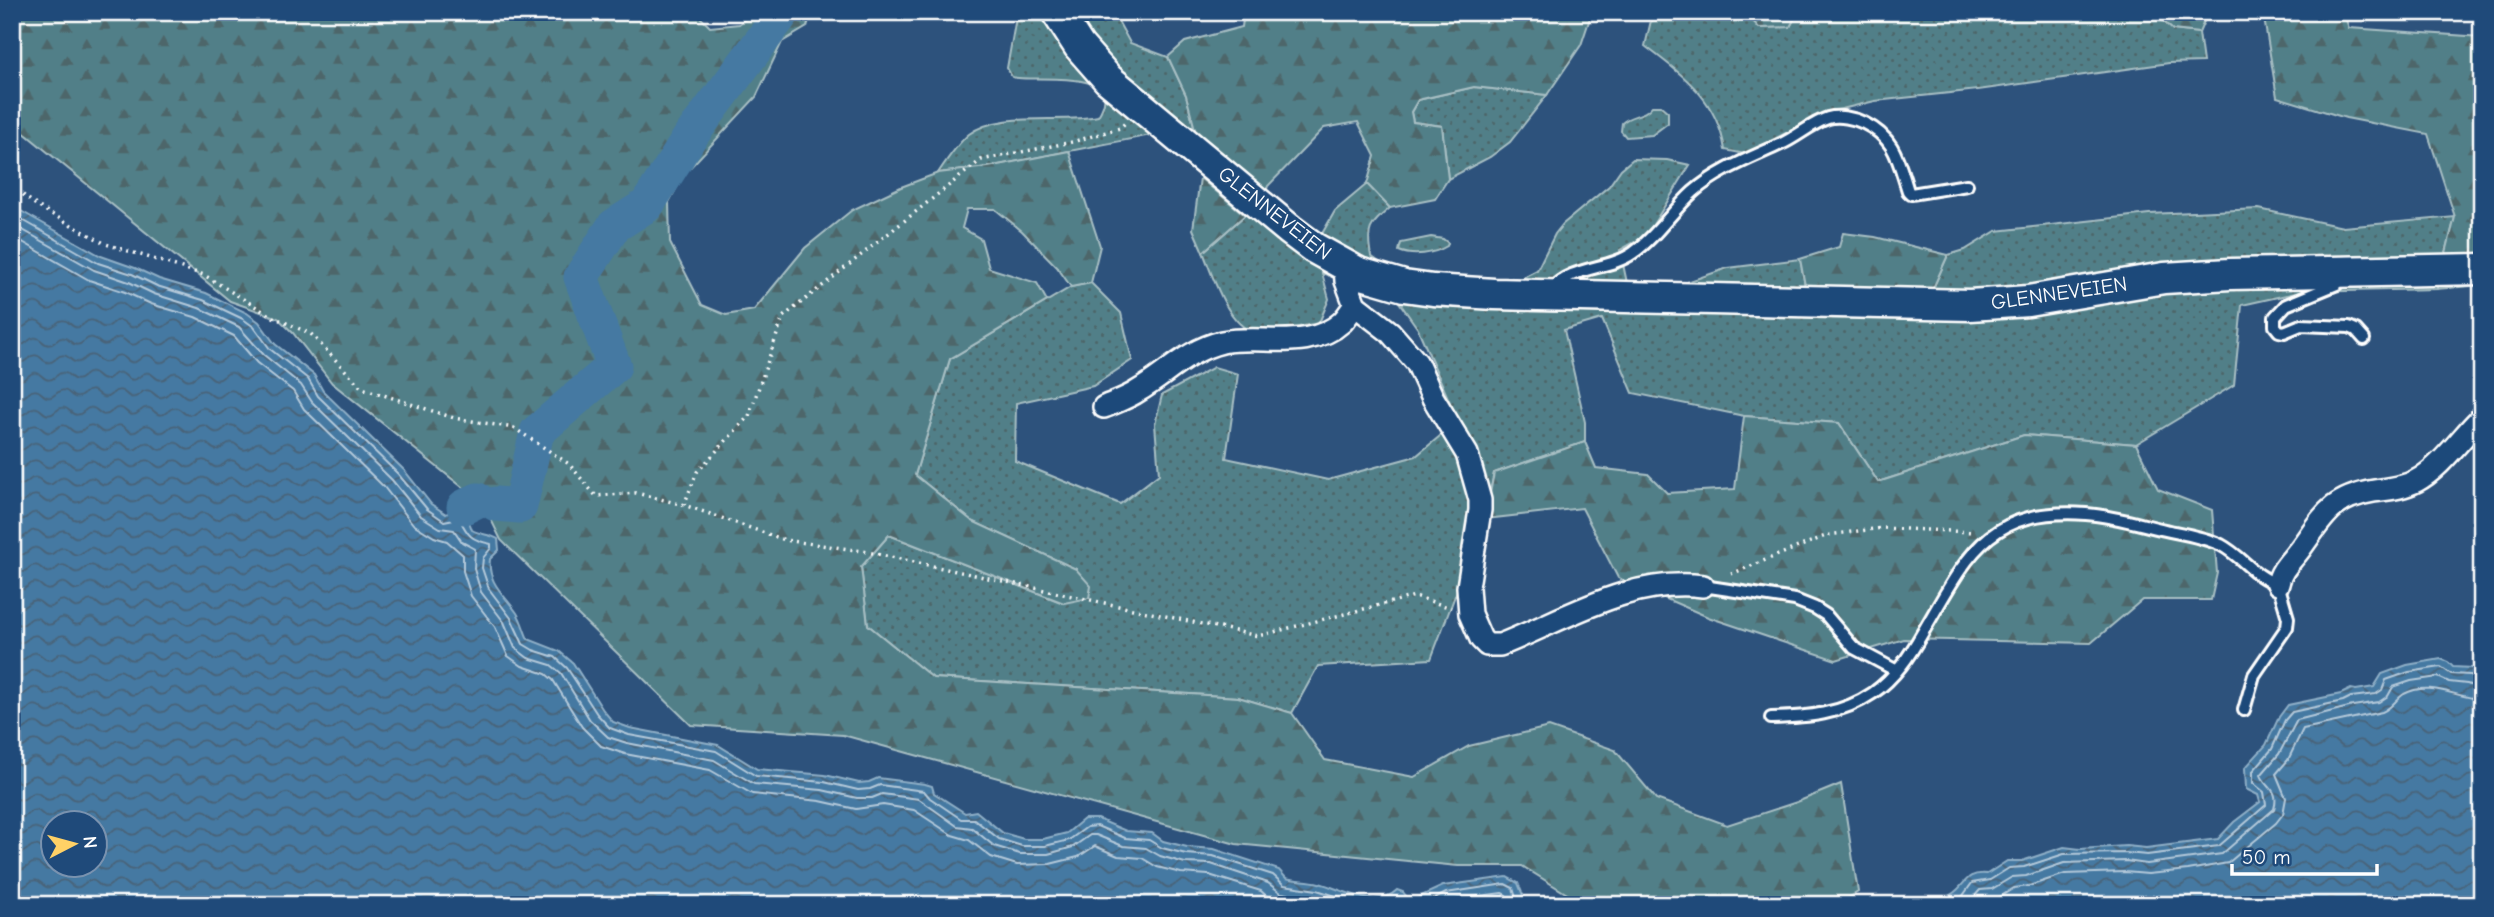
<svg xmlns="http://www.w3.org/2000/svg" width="2494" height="917" font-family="'Comic Neue',sans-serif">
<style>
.grass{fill:url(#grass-dots);stroke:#a8bfc4;stroke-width:2}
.forest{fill:url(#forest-firs);stroke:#a8bfc4;stroke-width:2}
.water{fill:url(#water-waves);stroke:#8fafc7;stroke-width:2;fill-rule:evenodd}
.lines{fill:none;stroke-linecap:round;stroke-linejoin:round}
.shore{stroke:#b4c9da;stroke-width:2}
.river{stroke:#4479a2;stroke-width:35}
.service-casing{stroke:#fff;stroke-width:16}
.minor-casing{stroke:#fff;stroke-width:26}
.secondary-casing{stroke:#fff;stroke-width:35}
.path{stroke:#fff;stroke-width:3.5;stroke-dasharray:2 5;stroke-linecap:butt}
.service{stroke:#1f4a7a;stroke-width:10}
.minor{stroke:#1f4a7a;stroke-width:21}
.secondary{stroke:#1f4a7a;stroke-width:30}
.labels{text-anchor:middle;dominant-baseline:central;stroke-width:6;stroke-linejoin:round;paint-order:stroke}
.street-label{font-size:21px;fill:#fff;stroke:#1f4a7a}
</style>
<defs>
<pattern id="grass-dots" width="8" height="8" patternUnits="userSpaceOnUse" patternTransform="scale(1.75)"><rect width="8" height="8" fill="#517f88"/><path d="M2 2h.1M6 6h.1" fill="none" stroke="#4e666a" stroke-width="1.8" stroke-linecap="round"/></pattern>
<pattern id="forest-firs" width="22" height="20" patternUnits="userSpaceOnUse" patternTransform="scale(1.75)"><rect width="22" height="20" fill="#517f88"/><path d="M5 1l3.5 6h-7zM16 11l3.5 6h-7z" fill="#4e666a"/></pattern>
<pattern id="water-waves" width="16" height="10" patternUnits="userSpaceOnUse" patternTransform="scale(1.75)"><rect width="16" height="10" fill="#4479a2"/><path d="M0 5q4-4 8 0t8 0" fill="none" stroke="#486277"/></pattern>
</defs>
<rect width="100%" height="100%" fill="#2d527c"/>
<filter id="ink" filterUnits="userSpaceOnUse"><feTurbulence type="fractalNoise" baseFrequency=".0143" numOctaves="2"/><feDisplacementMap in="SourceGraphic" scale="14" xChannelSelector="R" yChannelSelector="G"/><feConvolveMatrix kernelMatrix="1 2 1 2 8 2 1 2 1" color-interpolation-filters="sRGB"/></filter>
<g filter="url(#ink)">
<path class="grass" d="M1017 12H1113L1130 43 1168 57 1186 95 1197 137 1319 239 1335 211 1367 184 1390 208C1369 226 1366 229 1371 256L1390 270 1429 276 1512 283 1537 270 1555 234 1563 224 1609 186 1621 169 1633 159 1667 160 1690 165 1646 236 1620 250 1627 283H1684L1728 268 1800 259 1806 291 1930 295 1948 255 1965 250 1996 231 2149 214 2259 209 2343 227 2455 217 2437 289 2300 292 2242 305 2234 385 2136 444 2024 435 1878 482 1839 423 1744 416 1633 393 1602 319 1564 330 1585 422V442L1494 473 1484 519 1431 659 1318 666 1292 713 1238 697 933 678 868 625 861 567 889 535 1063 603 1076 569 972 521 915 475 950 359 1071 287 1091 283 1121 313 1132 360 1093 386 1016 403 1015 461 1120 504 1159 474 1155 424 1162 395 1214 367 1238 374 1226 458 1328 480 1416 456 1458 421 1418 329 1394 295 1362 288 1322 273 1329 299 1319 323C1300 326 1278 333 1260 333 1229 332 1213 276 1203 252L1245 215 1151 135 988 167 938 173C946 161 958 143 969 134 1002 110 1059 124 1098 116 1130 66 1032 83 1012 77L1007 68Z
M1653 12H1745L1760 28 1790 27 1798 12H2153L2173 30 2199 33 2203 62 2169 63 1978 90 1875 101 1825 113 1745 154 1725 150C1717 99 1683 75 1645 46Z
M1474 87 1547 95 1510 142 1490 157 1448 179 1442 126 1413 122 1411 112 1418 100Z
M1652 106H1661L1668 112V123L1652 135 1626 137 1621 131 1622 123C1631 114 1644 117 1652 106Z
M1431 237 1443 239 1448 243 1447 246C1434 254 1413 257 1399 251L1401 243Z"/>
<path class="forest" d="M12 12H695L710 27 739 24 754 12H811L807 27 782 42 756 97 685 173 669 202 670 243 702 305 726 315 754 310 805 248 852 210 901 187 938 173 988 167 1069 151 1100 246 1091 283 1071 287 1057 267 1022 231 995 209H967L962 228 981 239 989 268 1037 283 1047 301 950 359 915 475 972 521 1076 569 1091 586 1089 598 1064 603 889 535 861 567 868 625 933 678 1238 697 1292 713 1325 760 1414 777 1469 746 1549 727 1615 750 1656 799 1727 825 1797 802 1841 784 1858 892 1837 905H1585L1522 866H1458L1236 844 843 735 691 725 501 540 481 499 476 498 332 383 293 333 278 318 230 301 12 123Z
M1244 12H1592L1581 45 1547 95 1474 87 1418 100 1411 112 1413 122 1442 126 1448 179 1435 199 1390 208 1367 184 1375 156 1358 122 1324 128 1268 186 1265 195 1197 137 1186 95 1168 57 1185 42 1242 27Z
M1745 12H1798L1790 27 1759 28Z
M2153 12H2208L2199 33 2173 30Z
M2263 12H2343L2349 28 2482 37V285L2437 289 2455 217 2428 134 2346 118 2277 97Z
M1200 178 1245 215 1203 252 1193 229Z
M1843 233 1875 237 1948 255 1930 295 1806 291 1800 259 1839 247Z
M1744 416 1839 423 1878 482 2024 435 2136 444 2158 489 2212 510 2217 573 2211 600H2142L2091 643 1904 639 1836 660 1708 617 1618 578 1582 508 1485 519 1494 473 1585 442 1596 468 1648 474 1667 493 1735 489Z"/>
<path class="water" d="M12 206 101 256 135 268 159 279 206 293 247 313 259 322 275 344 314 375 323 391 404 470 431 504 446 514 457 507H464L472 530C481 535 490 534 498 539L499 550 490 559C487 583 505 595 517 613 522 621 524 631 528 639L559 651 573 663 603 710 613 722 630 728 718 745 757 769 825 775 859 783 869 782 878 778 925 784 932 786 934 793 965 813 976 811 1003 833 1024 839H1043L1067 833 1084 819H1098L1126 831 1152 833 1163 841 1187 847 1214 849 1279 870 1286 878C1297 881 1308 880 1319 883 1343 889 1375 911 1397 890L1403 892 1407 897 1415 899 1443 886 1507 877 1518 883 1527 905H12ZM52 822H94V864H52Z
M2441 659 2448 662 2453 667 2472 668 2482 675V905H1884L1890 899C1909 899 1928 904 1946 897 1966 890 1962 871 1987 874L2007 861H2022L2064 847 2080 849 2126 846 2146 848 2218 839 2234 822 2260 802 2258 795 2246 789 2245 768 2266 745 2279 717 2288 705 2341 694 2351 689 2356 690 2374 687 2382 674 2407 665Z"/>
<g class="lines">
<path class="shore" d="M12 214 98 263 132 274 157 286 203 300 243 319 254 327 270 349 308 379 318 396 398 474 427 509 444 521 459 518C468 536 471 540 491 544V548L483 558 482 568 489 589 511 618 523 644 533 650 555 657 567 668 597 714 610 728 629 735 716 751 756 776 824 782 858 790 870 789 880 785 924 791 930 798 961 819H974L999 839 1022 846H1045L1069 840 1087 827 1097 826 1125 838 1149 840 1162 848 1186 854 1213 856 1273 875 1284 885 1317 890 1364 905
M12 224 94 270 129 282 154 294 199 308 239 327 264 355 301 385 312 402 392 480 421 516 440 528 454 530 462 542 475 549 474 569 481 592 504 622 515 648 528 658 551 665 561 673 590 720 608 737 627 743 714 760 754 784 822 790 857 798H872L882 794 919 799 957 826 972 828 994 846 1020 854H1048L1073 847 1090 835H1096L1123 846 1146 848 1160 856 1185 863 1211 864 1268 883 1281 893 1315 898 1332 905
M12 236 89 280 125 292 151 304 195 317 234 336 257 363 293 391 304 409 384 487 413 524 434 537 447 541 463 555V571L471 596 495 627 508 656 522 666 546 674 553 680 582 727 601 746 625 754 710 770 752 794 820 801 856 809 883 805 914 810 952 835 969 840 991 857 1017 865 1050 864 1078 857 1095 846 1118 856 1142 858 1157 867 1181 873 1209 875 1261 891 1272 901 1282 905
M1423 905 1446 893 1505 884 1513 888 1518 905
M1441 905 1458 899 1502 893 1506 895 1509 905
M1946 905 1962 897 1972 883 1990 880 2009 868 2024 867 2064 854 2126 853 2147 855 2219 846 2266 805 2264 792 2253 783V771L2272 749 2285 720 2292 712 2343 701 2351 697 2376 694 2382 690 2386 680 2409 672 2441 667 2451 674 2470 675 2482 680
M1967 905 1980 890 1992 889 2012 877 2026 876 2064 863 2126 861 2147 864 2222 854 2274 809C2280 789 2266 788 2261 775L2279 754 2297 720 2353 706 2379 702 2388 696 2393 687 2411 681 2438 677 2449 682 2467 684 2482 689
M1981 905 1984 901 1998 898 2014 888 2029 886 2065 874 2125 872 2148 874 2188 870 2228 863 2276 823 2283 814 2286 798 2276 774 2288 760 2303 729 2382 712C2392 708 2396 699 2404 694 2430 680 2456 698 2482 699"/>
<path class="river" d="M496 504 520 506 537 432 614 366 581 277 614 226 647 205 690 137 783 12
M464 507 478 500"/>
<defs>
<path id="service" d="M2340 280 2337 284 2286 305 2275 317V326L2279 331 2284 332 2301 325 2349 327 2356 330 2364 339
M1552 289C1571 266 1609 270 1633 253 1656 237 1672 211 1693 192 1718 170 1751 158 1781 144 1797 137 1812 123 1828 118 1839 115 1854 118 1864 123 1895 138 1898 160 1908 191L1911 194 1967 185
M1703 586 1795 600 1815 608 1826 615 1854 648 1897 671
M1771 718C1807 717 1841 715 1873 693 1895 678 1910 655 1923 632 1967 557 1986 507 2086 514 2113 516 2139 524 2165 530 2184 534 2204 537 2221 545 2242 556 2255 578 2278 584L2288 618 2287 627 2254 675 2244 710"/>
<path id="minor" d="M1345 267 1346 281 1355 305 1390 332 1417 363 1433 398 1467 454 1480 500V510L1468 587 1470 614 1481 639 1487 645H1500C1566 619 1629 577 1703 586
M1104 407C1115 402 1128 398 1138 391 1167 374 1188 350 1222 342 1260 334 1309 352 1342 322 1347 317 1351 310 1355 305
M2278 584C2280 570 2292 560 2300 549 2324 516 2331 498 2374 491 2388 489 2403 488 2416 481 2440 469 2462 436 2482 417"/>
<path id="secondary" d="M1057 12 1079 46 1108 79 1290 230 1314 248 1359 273 1404 286 1433 290 1494 294 1970 305 2028 301 2164 278 2230 274 2482 269"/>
</defs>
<use href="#service" class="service-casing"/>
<use href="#minor" class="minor-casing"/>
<use href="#secondary" class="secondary-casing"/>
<path class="path" d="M12 186 37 206 106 244 204 275 271 316 311 334 362 388 454 418 514 428 569 464 596 496 636 493 684 505 785 540 863 551 1258 636 1415 596 1451 608
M684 505 697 472 749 416 783 317 981 160 1072 142 1120 128 1126 122
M1731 574 1828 535 1882 528 1974 532"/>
<use href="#service" class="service"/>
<use href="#minor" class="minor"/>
<use href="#secondary" class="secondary"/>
</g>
</g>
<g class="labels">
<g class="street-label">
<text transform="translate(1275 213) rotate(38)">GLENNEVEIEN</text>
<text transform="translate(2059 293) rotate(-8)">GLENNEVEIEN</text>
</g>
</g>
<rect width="2494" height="917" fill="none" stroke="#1f4a7a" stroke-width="42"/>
<rect x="21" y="21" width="2452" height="875" fill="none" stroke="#fff" stroke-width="2.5" filter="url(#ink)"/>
<g transform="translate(74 844) rotate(84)"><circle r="33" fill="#1f4a7a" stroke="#7992af" stroke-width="2"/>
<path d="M0-5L12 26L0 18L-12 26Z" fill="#ffd166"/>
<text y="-10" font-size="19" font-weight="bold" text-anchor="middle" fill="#ffffff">N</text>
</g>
<path d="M2232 864v10h145v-10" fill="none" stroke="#ffffff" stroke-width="3.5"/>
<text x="2242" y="864" font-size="21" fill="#ffffff" stroke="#1f4a7a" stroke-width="5" paint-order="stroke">50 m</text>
</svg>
